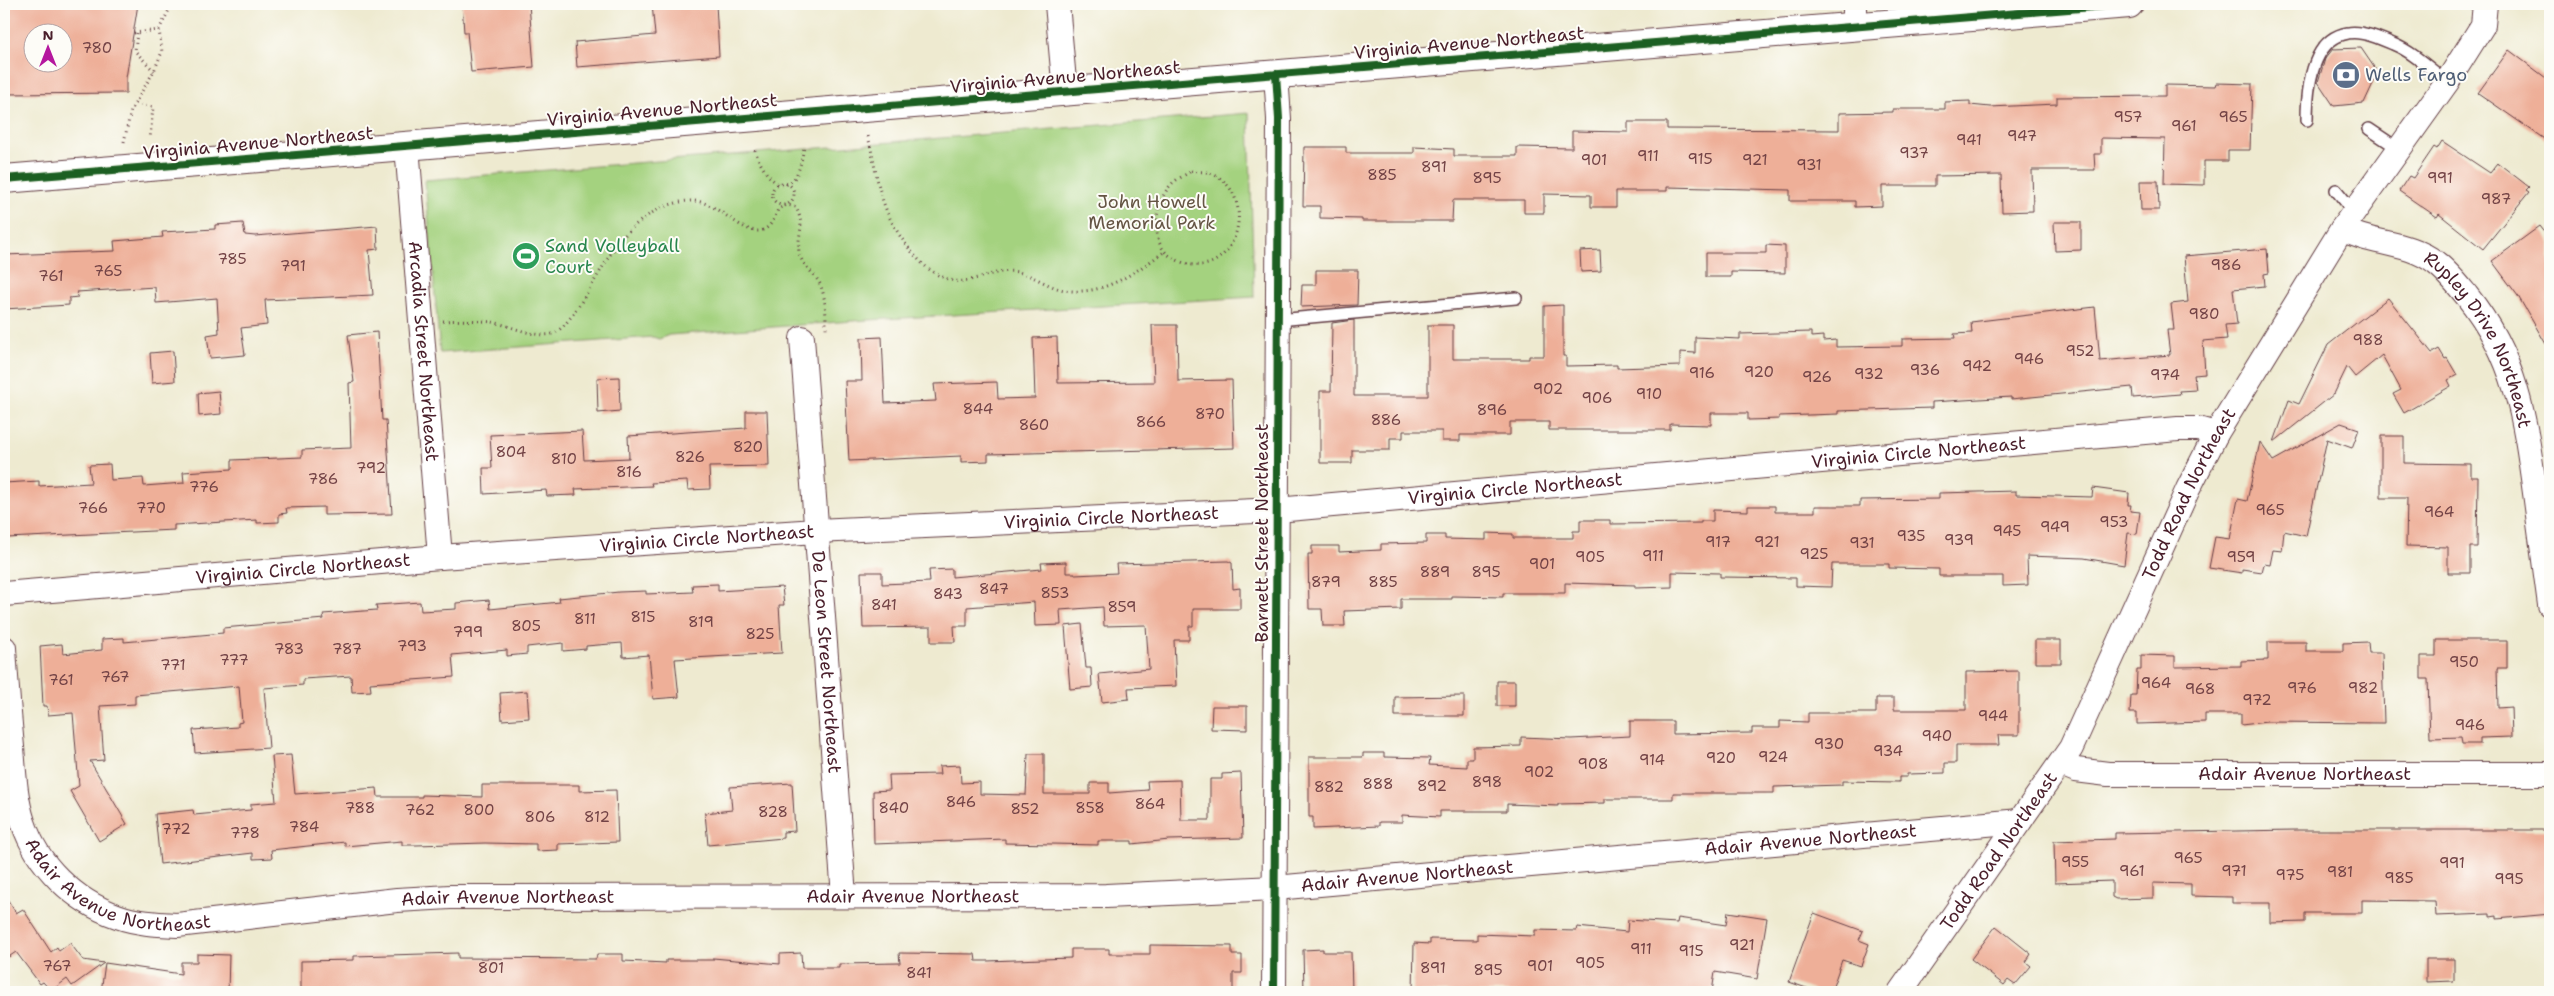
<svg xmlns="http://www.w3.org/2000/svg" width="2554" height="996" font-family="'Shantell Sans',sans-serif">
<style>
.green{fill:#a4d27f;stroke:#777855}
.building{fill:#eeaf98;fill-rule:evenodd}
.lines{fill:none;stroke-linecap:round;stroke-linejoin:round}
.service-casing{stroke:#633d44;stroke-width:14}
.minor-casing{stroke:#633d44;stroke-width:26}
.tertiary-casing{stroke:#633d44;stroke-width:30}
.path{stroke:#633d44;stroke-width:3;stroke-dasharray:1 4;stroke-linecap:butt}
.service{stroke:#fff;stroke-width:11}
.minor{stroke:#fff;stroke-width:24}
.tertiary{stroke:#fff;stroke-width:28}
.cycleway-casing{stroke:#fdfcf7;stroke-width:11}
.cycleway{stroke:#1b5e20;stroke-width:8}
.labels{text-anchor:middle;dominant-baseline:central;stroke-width:4;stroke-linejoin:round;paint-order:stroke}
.number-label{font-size:15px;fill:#734346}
.street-label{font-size:18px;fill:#4a1f2b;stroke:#fdfcf7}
.service-label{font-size:18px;fill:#4e5e75;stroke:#fdfcf7;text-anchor:start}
.park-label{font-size:18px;fill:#655544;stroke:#fdfcf7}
.leisure-label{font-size:18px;fill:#27864d;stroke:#fdfcf7;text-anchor:start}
</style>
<rect width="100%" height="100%" fill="#fdfcf7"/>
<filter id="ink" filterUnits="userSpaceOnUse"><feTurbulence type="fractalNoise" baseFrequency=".02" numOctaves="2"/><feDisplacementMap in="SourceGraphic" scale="10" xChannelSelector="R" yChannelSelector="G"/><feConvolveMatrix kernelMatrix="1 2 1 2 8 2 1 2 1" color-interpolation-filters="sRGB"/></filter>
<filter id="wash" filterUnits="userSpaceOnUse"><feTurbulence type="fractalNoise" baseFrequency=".0096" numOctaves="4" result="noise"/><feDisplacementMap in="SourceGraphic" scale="20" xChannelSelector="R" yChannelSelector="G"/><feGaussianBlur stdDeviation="1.12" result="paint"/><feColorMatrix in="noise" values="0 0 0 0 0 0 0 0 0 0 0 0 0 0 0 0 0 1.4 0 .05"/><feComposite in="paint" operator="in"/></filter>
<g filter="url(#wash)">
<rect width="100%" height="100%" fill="#eeead0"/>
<path class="green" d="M1249 113 1254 297 852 321 669 335 659 339 653 337 440 353 425 180Z"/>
<g id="blocks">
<path class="building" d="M4 4H138L126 78V93L4 94ZM32 32H62V62H32Z
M462 4H529L534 67 471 72 467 32H464Z
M652 4H716L719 56 577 67 575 42 655 35Z
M2361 48 2378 73 2364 103 2334 106 2318 82 2325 59 2333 49Z
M2509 50 2550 81V143L2478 93Z
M2216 83 2252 84 2250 150H2228V161H2204V185L2164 184 2165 139 2101 138V154H2094L2095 170H2032L2033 211 2002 212 2001 175 1935 176V186H1882V206L1855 207V201H1790V190L1667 187V191H1616V207H1591V195L1544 194V213H1524V200H1453L1452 221H1362V219L1320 218V206H1303L1304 147H1346V153H1414V147L1454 149V156H1517V147L1572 148V131L1628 132V122H1667V129L1839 130V113L1893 112V109H1945V102L1970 101V105L1990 107 2057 104V97L2165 96V85L2215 86Z
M2442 141 2490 173 2498 163 2529 187 2526 190 2529 192 2483 249 2439 214 2437 217 2399 191 2409 176 2413 178 2434 147 2437 149Z
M2140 181H2158L2159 210H2141Z
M2054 222H2081V250L2055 251Z
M243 223 245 235 255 236 377 226 378 249 369 250 373 295 265 300 267 325 241 328 245 355 210 358 207 335 219 333 217 298 156 303 155 287 77 292 78 297 69 298V305L4 309V255L115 251 114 241 163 237 162 232 215 229V225Z
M2540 226 2550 239V351L2518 296 2492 261Z
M1766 245 1785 246V273L1731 272V277H1706V253H1766Z
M2267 249 2269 273 2264 274 2265 286 2233 289 2237 324 2225 325 2227 339 2203 341 2205 374 2194 375 2196 390 2179 391 2180 394 2133 398 2132 387 2011 399V397L1932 402V408L1838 411V414L1779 416V419L1748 420V413H1711V425L1670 424V430H1549V422H1510V435H1460V441H1442V431H1403V438H1390V450H1352V463H1320V391H1331L1332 323 1354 320V396H1428V325H1453V359H1529V356H1544V306L1563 305V356H1566V366L1617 365V368L1680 366V352L1695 353V337L1740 339V334L1811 332V337L1823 336V341L1836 340V347L1902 346V339L1955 338 1954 334 1972 333 1971 322 2095 307 2100 361 2170 355 2167 330H2174L2171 304 2188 302 2184 256Z
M1600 250 1601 271 1581 272 1580 251Z
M1316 270H1358L1357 305 1301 307 1302 285H1316Z
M2388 298 2432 353 2439 349 2445 359 2447 358 2457 375 2448 380 2451 386 2404 413 2393 394 2401 390 2382 355 2355 377 2347 367 2334 394 2274 442 2289 400 2299 404 2328 345Z
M1152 325H1177L1178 381 1232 380 1234 448 988 454V461L961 462V456L849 461 845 381H862L861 338 882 337 885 403 936 401 934 384 997 382 998 399 1035 398 1033 338 1057 337 1058 383 1154 382Z
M377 332 382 420H386L392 514 324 515V507L286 508 287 513 279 514V522L257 523V520L174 525V530L7 538 4 483 39 481V486L91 483 89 465 110 464 111 480 143 478 144 486 184 483 183 472 232 469V460L302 457V450L351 448 349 383 354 382 348 335Z
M173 351 175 381 152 383 150 353Z
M619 377 620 411 598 413 597 378Z
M219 391 221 414 199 416 198 393Z
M746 411H767L769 466 709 467 710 489 688 490 687 481 651 483 652 486 575 489 576 495 547 496 546 490 484 494 483 468H492L490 435 582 431 584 460 629 458 628 436 746 428Z
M2341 423 2359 429 2352 448 2327 439 2306 536 2284 531 2282 551 2273 550 2270 565 2264 564 2262 572 2242 569V573L2209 568 2215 537 2230 539 2238 499 2247 501 2260 442 2273 461Z
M2381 436H2404V463L2471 464V477H2478L2477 547H2470V573H2448V547L2406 546 2407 498H2381Z
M2093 488 2129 493 2128 505H2131L2130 511 2140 512 2137 534 2128 533 2124 565 2084 558 2027 556 2028 585 2003 586V576H1939V569L1889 568V564H1832L1831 587 1796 586V578L1720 577V573L1672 572V587L1635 588V585L1565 583V593H1503V597L1452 596V599H1401V609L1344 611 1345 626H1323L1322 609H1309L1308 554H1312V546H1339V552L1381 550V544L1426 543V535H1445V539L1486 540V533L1513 534V538H1573V531H1580V520H1610V524L1701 523V521H1713V510L1748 511V506H1775V512H1815V506H1860V500L1939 499V493L2016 491V495L2092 497Z
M1228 561 1232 563 1233 589 1240 588V609H1193V626H1189V640H1174L1176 686 1128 688 1129 699 1102 702 1099 674 1149 669 1146 625 1104 626 1103 607 1060 610 1061 625 1035 626 1034 602 967 607V626H954L955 642H931V627L863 628 861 572H882V584L930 582 929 570 952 569V577L1042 569 1041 563 1066 562V573H1075V575L1117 573 1116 564Z
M718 584V591L782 587 784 605H779L782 653 675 659 679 697 653 699 649 655 623 657 622 643 586 646V649L563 651V643L527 647V654L507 656V650L452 655 454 677 370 683 371 691 352 692 351 676 303 679V685L264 688 269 748 195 753 193 730 238 727V723L242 722 239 686 135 695V704L100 706 104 760 90 761 127 824 99 841 70 791 79 786 73 713 48 715 47 706H43L40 646 62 644 63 654 102 650V639L124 638V642L223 633V628L324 619 323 614 377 610 376 605 420 602 421 611 456 609V603L489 600 490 609 560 602 559 598 619 592 646 591V594L693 592 692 585Z
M1082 624 1086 668H1091L1092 687 1070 689 1065 626Z
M2035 640H2061V663H2035Z
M2436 640H2507V668H2497L2498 708 2511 707 2512 737 2480 738V744H2462L2461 737 2430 738 2428 679H2421V656H2436Z
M2268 642H2306V651H2343V643L2368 642 2369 653H2382L2384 723 2267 722 2241 725V714H2205V722L2137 724V713H2130L2131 695H2136L2137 670H2141V655L2175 656V667L2241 666V661L2268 660Z
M2019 671V735H1998L1999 745H1956V763H1945V773L1907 774V777H1899V782L1842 781V785L1774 787V793H1673V799H1605V803L1558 804V806L1507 804V811H1440V817L1402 815V822H1379V826L1313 829V817H1309V757H1363V753H1384V757L1430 758 1429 765 1467 767V759H1473V747L1521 746V737L1571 739 1630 736V721H1673V734L1752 733V728H1780V721L1808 722V713H1876V698H1894V710H1966V672Z
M1497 681H1515V706H1497Z
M527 691 529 718 502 720 500 693Z
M1464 696V716H1395V697Z
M1212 706H1247V730L1211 729Z
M1028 754H1044V794H1090V783H1109V793L1148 790 1147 781 1180 780 1181 820H1210V779H1222V774L1241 773 1243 838 1169 840 1132 844V841H1098V845L1005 843V839L874 844 873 791 890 790 889 775 940 774 939 766 960 765 961 783 980 782V794L1026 795Z
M291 755 295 794 377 788 378 797H422V795L482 797V785H579V791L616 790 618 842 558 844V850L536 851V844L485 843 416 845H402V841L345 846V842L271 850 272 858 253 859V853L160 864 155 814 193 810 194 815 251 810V804L276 802 272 756Z
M792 783 795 831 783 832V838L708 845 705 813 732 810 730 787Z
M2296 830H2550V914L2497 919V916L2490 917V914L2436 916 2435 901 2362 900V913H2305V922L2270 923V903H2232V897L2191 896V884L2153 883V898L2116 899 2112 897V881L2055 883 2054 841 2115 839V833Z
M4 894 16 913 23 909 51 952 57 947 59 951 70 943 83 960 104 963 72 986 67 979 51 991 43 982 40 984 16 952 4 960Z
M1728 912 1767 918 1757 979 1715 972 1712 992H1413L1414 943 1430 944V939L1477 940V934L1535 936V930L1576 931 1577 927 1627 932 1628 920 1677 923 1678 918 1726 925Z
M1814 913 1863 931 1859 940 1869 944 1861 966 1842 960 1831 992H1818L1789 982Z
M1996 926 2031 954 2026 962 2031 966 2015 985 2008 980 2004 985 1971 959Z
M1150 945 1232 946V955H1242V973H1233V992H301V961L354 960V956L458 953V958L596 959 597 954H623V961L666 963V960H713V958L780 964V954L801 953 802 968H839V964L900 963 899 953 975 954 976 961H987L1071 958V949H1109V954H1150Z
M1323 949V952H1351L1352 992H1304L1303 950Z
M197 954 229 955 228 992H101L105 963 181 974V962H197Z
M2426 959H2454V981L2426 982Z"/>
</g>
</g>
<g filter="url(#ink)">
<use href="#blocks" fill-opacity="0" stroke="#633d44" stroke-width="1"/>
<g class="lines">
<defs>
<path id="service" d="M2307 120C2307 91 2311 39 2348 33 2361 30 2382 39 2393 44 2413 52 2430 69 2447 82
M2369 129 2399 149
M2336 190 2354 212
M1278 320 1516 298"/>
<g id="minor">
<path d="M1057 4 1065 92"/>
<path d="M1855 4V26"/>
<path id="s1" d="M407 146 440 557"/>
<path id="s2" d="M2342 229C2372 245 2408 241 2436 263 2448 272 2458 285 2467 296 2516 357 2525 418 2535 493 2540 530 2545 568 2550 605"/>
<path id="s3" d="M802 338 844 896"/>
<path id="s4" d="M4 594 440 557 816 531 1277 510 2178 429H2198L2216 434"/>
<path id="s5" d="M4 648C6 681 9 714 12 747 14 772 15 798 23 822 37 865 74 901 117 916 136 923 156 924 177 925L397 900 450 897 1106 896 1275 888 2020 821"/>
<path id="s6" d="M2061 764 2076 770 2108 774H2550"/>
<path d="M1274 992 1279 119 1276 74"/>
<path id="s7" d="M1900 992 2071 748 2188 489 2216 434 2342 229 2447 82 2483 25 2485 4"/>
</g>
<path id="tertiary" d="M4 179 2129 4"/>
</defs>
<use href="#service" class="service-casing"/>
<use href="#minor" class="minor-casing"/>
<use href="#tertiary" class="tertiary-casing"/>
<path class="path" d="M134 33 159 30 172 4
M137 33 135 51 154 71
M136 103 153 107 150 139
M868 136C880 186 878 210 912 252 923 266 936 277 955 281 972 284 995 268 1018 272 1032 275 1046 285 1060 289 1100 299 1134 273 1164 252
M124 142 131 110 154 71 162 52 159 30
M755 150C758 162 776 196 792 181 800 173 802 157 804 147
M1191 171C1197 172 1204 171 1210 173 1266 195 1232 296 1170 256 1149 242 1155 204 1169 187 1174 180 1184 176 1191 171Z
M772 194a11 11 0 1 1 22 0a11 11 0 1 1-22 0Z
M443 321C459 320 476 320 492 322 510 325 533 338 552 334 572 329 606 255 623 237 633 226 647 215 659 209 672 203 690 198 704 203 732 213 762 257 778 209L787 205 796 207C806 229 797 232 799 252 801 265 814 272 820 284 826 298 826 315 826 330"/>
<use href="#service" class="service"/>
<use href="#minor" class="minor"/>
<use href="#tertiary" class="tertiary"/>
<defs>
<path id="cycleway" d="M4 179 2129 4
M1274 992 1279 119 1276 74"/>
</defs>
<use href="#cycleway" class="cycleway-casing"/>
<use href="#cycleway" class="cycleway"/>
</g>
</g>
<defs>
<symbol id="bank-disc" viewBox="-11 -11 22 22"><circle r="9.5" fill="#5c6f8a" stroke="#fdfcf7"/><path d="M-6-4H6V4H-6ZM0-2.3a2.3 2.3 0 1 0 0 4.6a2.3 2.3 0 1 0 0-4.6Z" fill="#fff"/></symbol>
<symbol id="stadium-disc" viewBox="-11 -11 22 22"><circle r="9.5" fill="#2e9e5b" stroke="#fdfcf7"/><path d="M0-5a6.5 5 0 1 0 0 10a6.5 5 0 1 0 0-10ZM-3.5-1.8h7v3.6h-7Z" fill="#fff"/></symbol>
</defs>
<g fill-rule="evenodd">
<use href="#bank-disc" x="2330" y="59" width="32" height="32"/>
<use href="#stadium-disc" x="510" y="240" width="32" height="32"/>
</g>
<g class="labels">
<g class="number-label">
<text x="97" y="48">780</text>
<text x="2128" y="117">957</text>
<text x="2233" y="117">965</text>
<text x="2184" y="126">961</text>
<text x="2022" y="136">947</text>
<text x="1969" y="140">941</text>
<text x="1914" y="153">937</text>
<text x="1648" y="156">911</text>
<text x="1700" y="159">915</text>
<text x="1594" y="160">901</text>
<text x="1755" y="160">921</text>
<text x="1809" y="165">931</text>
<text x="1434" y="167">891</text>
<text x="1382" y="175">885</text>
<text x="1487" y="178">895</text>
<text x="2440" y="178">991</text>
<text x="2496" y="199">987</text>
<text x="232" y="259">785</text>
<text x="2226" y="265">986</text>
<text x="293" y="266">791</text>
<text x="108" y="271">765</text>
<text x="51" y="276">761</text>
<text x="2204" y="314">980</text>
<text x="2368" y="340">988</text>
<text x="2080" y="351">952</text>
<text x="2029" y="359">946</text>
<text x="1977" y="366">942</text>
<text x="1925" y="370">936</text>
<text x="1759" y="372">920</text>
<text x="1702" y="373">916</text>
<text x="1869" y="374">932</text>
<text x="2165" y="375">974</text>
<text x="1817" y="377">926</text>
<text x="1548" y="389">902</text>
<text x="1649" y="394">910</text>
<text x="1597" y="398">906</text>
<text x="978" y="409">844</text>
<text x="1492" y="410">896</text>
<text x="1210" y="414">870</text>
<text x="1386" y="420">886</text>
<text x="1151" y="422">866</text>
<text x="1034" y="425">860</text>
<text x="748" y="447">820</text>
<text x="511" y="452">804</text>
<text x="690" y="457">826</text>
<text x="564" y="459">810</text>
<text x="371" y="468">792</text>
<text x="629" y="472">816</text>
<text x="323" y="479">786</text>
<text x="204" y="487">776</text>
<text x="93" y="508">766</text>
<text x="151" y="508">770</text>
<text x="2270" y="510">965</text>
<text x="2439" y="512">964</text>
<text x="2114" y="522">953</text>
<text x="2055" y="527">949</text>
<text x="2007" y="531">945</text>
<text x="1911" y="536">935</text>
<text x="1959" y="540">939</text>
<text x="1718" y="542">917</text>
<text x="1767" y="542">921</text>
<text x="1862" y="543">931</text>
<text x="1814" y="554">925</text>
<text x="1653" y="556">911</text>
<text x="1590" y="557">905</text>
<text x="2241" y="557">959</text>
<text x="1542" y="564">901</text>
<text x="1435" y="572">889</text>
<text x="1486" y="572">895</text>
<text x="1326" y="582">879</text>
<text x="1383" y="582">885</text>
<text x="994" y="589">847</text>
<text x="1055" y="593">853</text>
<text x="948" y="594">843</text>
<text x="884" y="605">841</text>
<text x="1122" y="607">859</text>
<text x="643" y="617">815</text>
<text x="585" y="619">811</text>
<text x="701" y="622">819</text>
<text x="526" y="626">805</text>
<text x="468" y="632">799</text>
<text x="760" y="634">825</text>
<text x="412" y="646">793</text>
<text x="289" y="649">783</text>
<text x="347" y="649">787</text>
<text x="234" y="660">777</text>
<text x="2464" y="662">950</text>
<text x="173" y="665">771</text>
<text x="115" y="677">767</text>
<text x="61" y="680">761</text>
<text x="2156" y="683">964</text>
<text x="2302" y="688">976</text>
<text x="2363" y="688">982</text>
<text x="2200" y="689">968</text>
<text x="2257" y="700">972</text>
<text x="1993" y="716">944</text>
<text x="2470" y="725">946</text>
<text x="1937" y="736">940</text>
<text x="1829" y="744">930</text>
<text x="1888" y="751">934</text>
<text x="1773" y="757">924</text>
<text x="1721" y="758">920</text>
<text x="1652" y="760">914</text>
<text x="1593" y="764">908</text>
<text x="1539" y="772">902</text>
<text x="1487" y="782">898</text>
<text x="1378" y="784">888</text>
<text x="1432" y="786">892</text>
<text x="1329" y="787">882</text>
<text x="961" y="802">846</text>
<text x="1150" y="804">864</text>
<text x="360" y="808">788</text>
<text x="894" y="808">840</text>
<text x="1090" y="808">858</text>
<text x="1025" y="809">852</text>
<text x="420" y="810">762</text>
<text x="479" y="810">800</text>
<text x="773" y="812">828</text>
<text x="540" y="817">806</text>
<text x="597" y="817">812</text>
<text x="304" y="827">784</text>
<text x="176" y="829">772</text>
<text x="245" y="833">778</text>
<text x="2188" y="858">965</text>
<text x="2075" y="862">955</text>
<text x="2452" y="863">991</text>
<text x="2132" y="871">961</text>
<text x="2234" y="871">971</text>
<text x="2340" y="872">981</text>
<text x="2290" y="875">975</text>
<text x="2399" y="878">985</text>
<text x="2509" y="879">995</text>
<text x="1742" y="945">921</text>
<text x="1641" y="949">911</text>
<text x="1691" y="951">915</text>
<text x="1590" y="963">905</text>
<text x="57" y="966">767</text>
<text x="1540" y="966">901</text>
<text x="491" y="968">801</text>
<text x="1433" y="968">891</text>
<text x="1488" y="970">895</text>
<text x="919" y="973">841</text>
</g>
<g class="street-label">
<text transform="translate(1469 43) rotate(-5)">Virginia Avenue Northeast</text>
<text transform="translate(1065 77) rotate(-5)">Virginia Avenue Northeast</text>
<text transform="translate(662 110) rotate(-5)">Virginia Avenue Northeast</text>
<text transform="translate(258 143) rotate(-5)">Virginia Avenue Northeast</text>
<text stroke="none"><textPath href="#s2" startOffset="190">Rupley Drive Northeast</textPath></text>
<text stroke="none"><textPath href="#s1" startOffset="206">Arcadia Street Northeast</textPath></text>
<text stroke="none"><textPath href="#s4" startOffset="1920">Virginia Circle Northeast</textPath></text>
<text stroke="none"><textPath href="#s4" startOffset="1515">Virginia Circle Northeast</textPath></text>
<text stroke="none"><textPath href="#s7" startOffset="578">Todd Road Northeast</textPath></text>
<text stroke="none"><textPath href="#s4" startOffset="1110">Virginia Circle Northeast</textPath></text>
<text transform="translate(1262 533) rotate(-90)">Barnett Street Northeast</text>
<text stroke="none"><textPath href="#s4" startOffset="705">Virginia Circle Northeast</textPath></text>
<text stroke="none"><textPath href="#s4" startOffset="300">Virginia Circle Northeast</textPath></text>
<text stroke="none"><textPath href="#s3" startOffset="325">De Leon Street Northeast</textPath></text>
<text stroke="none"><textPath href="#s6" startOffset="245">Adair Avenue Northeast</textPath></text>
<text stroke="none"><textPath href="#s5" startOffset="2011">Adair Avenue Northeast</textPath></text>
<text stroke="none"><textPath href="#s7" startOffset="172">Todd Road Northeast</textPath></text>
<text stroke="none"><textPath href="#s5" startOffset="301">Adair Avenue Northeast</textPath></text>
<text stroke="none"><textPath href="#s5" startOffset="1606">Adair Avenue Northeast</textPath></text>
<text stroke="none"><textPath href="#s5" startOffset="1111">Adair Avenue Northeast</textPath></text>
<text stroke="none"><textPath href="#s5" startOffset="706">Adair Avenue Northeast</textPath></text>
</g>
<g class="service-label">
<text x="2365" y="75">Wells Fargo</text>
</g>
<g class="park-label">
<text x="1152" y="202">John Howell<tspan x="1152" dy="21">Memorial Park</tspan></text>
</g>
<g class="leisure-label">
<text x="545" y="246">Sand Volleyball<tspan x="545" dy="21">Court</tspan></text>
</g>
</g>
<rect width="2554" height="996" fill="none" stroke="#fdfcf7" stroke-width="20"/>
<g transform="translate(48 48)"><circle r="24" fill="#fdfcf7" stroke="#b5a4a5"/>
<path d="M0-4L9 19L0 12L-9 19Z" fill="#b5179e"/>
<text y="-8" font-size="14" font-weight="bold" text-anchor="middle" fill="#4a1f2b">N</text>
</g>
</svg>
